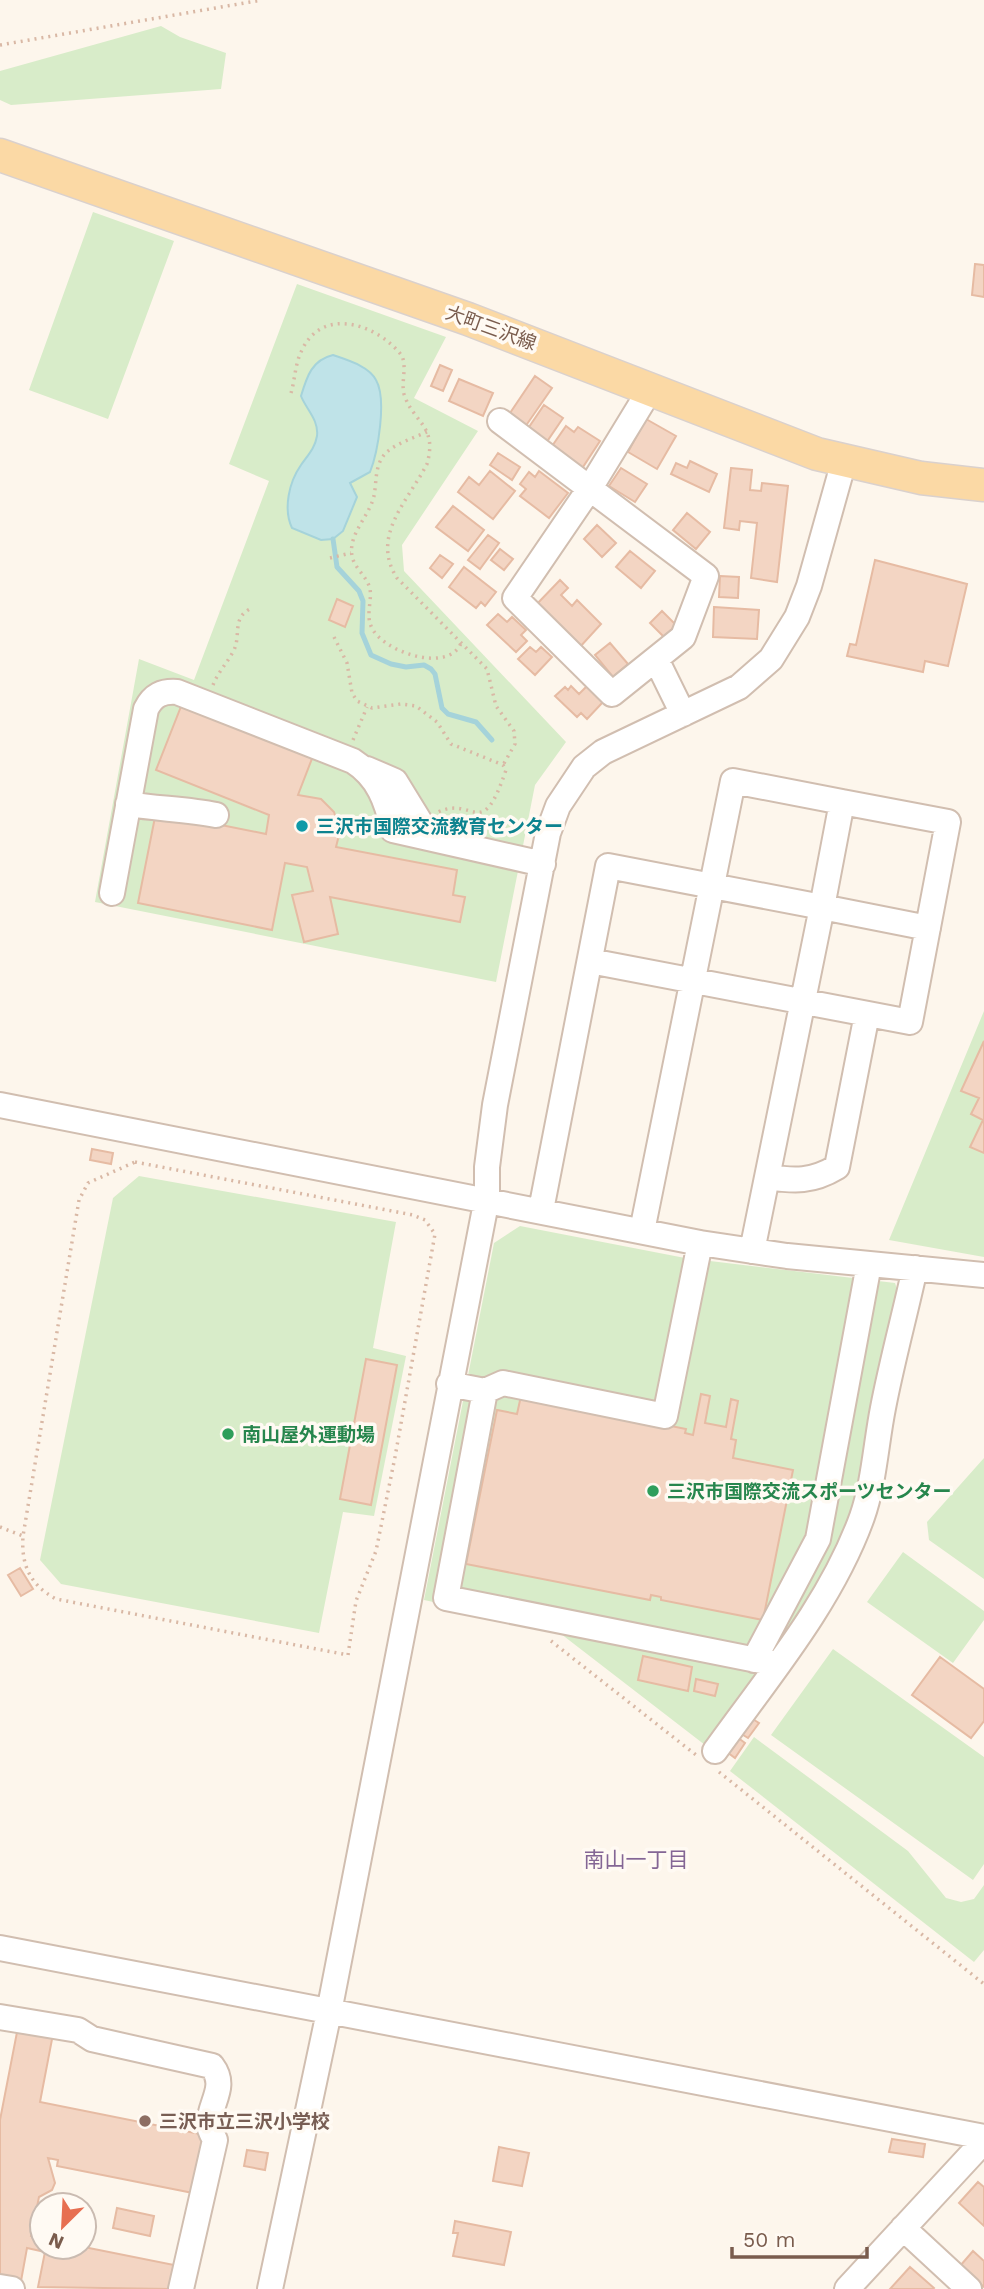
<svg xmlns="http://www.w3.org/2000/svg" width="984" height="2289" font-family="'Work Sans','Noto Sans JP',sans-serif">
<style>
.green{fill:#d8ecc9}
.water{fill:#bfe3e8;stroke:#a5d3da;stroke-width:2}
.lines{fill:none;stroke-linecap:round;stroke-linejoin:round}
.stream{stroke:#a5d3da;stroke-width:5}
.building{fill:#f3d5c3;stroke:#e6bba3;stroke-width:2}
.minor-casing{stroke:#d1beb0;stroke-width:28}
.major-casing{stroke:#dad1cd;stroke-width:35}
.path{stroke:#d9b8a5;stroke-width:3.5;stroke-dasharray:2 5;stroke-linecap:butt}
.minor{stroke:#fff;stroke-width:24}
.major{stroke:#fbd9a5;stroke-width:32}
.culture-dot{fill:#0f9aa8;stroke:#fffaf3;stroke-width:2.5}
.leisure-dot{fill:#2e9e5b;stroke:#fffaf3;stroke-width:2.5}
.education-dot{fill:#8d6e63;stroke:#fffaf3;stroke-width:2.5}
.labels{text-anchor:middle;dominant-baseline:central;stroke-width:7;stroke-linejoin:round;paint-order:stroke}
.street-label{font-size:19px;fill:#7a5c4d;stroke:#fffaf3}
.culture-label{font-size:19px;font-weight:bold;fill:#0d838f;stroke:#fffaf3;text-anchor:start}
.leisure-label{font-size:19px;font-weight:bold;fill:#27864d;stroke:#fffaf3;text-anchor:start}
.education-label{font-size:19px;font-weight:bold;fill:#785e54;stroke:#fffaf3;text-anchor:start}
.neighbourhood-label{font-size:21px;fill:#846695;stroke:#fffaf3}
</style>
<rect width="100%" height="100%" fill="#fdf6ec"/>
<path class="green" d="M161 26 180 37 226 53 221 89 11 105 0 100V71Z
M93 212 174 241 108 419 29 390Z
M297 284 446 337 414 398 478 431 402 545 404 571 566 742 535 785 496 982 95 902 139 659 194 680 269 481 229 464Z
M984 1011V1257L889 1240Z
M139 1176 396 1222 373 1348 406 1356 374 1516 343 1512 319 1633 61 1584 40 1560 113 1198Z
M520 1226 685 1258 895 1283 898 1292 857 1514 819 1592 705 1745 552 1627 424 1600 494 1243Z
M984 1458V1579L929 1540 927 1522Z
M903 1552 984 1611V1620L953 1663 867 1602Z
M833 1649 984 1757V1864L973 1880 771 1735Z
M754 1737 908 1851 946 1898 961 1902 974 1899 984 1885V1950L974 1962 730 1771Z"/>
<path class="water" d="M333 355C347 360 369 366 376 380 387 399 378 452 370 472L350 483 357 497 343 531 333 539 321 540 292 528C283 509 289 482 301 465 308 455 315 448 317 436 319 420 306 409 301 396 307 376 312 360 333 355Z"/>
<g class="lines">
<path class="stream" d="M333 539 337 567 359 591 363 601 362 633 371 655 391 664 406 667 424 665 431 669 435 674 442 708 448 714 476 722 492 740"/>
</g>
<path class="building" d="M975 264 984 265V297L972 295Z
M440 365 452 370 443 391 431 386Z
M535 376 552 388 525 427 508 416Z
M459 379 493 393 483 416 449 401Z
M544 405 563 418 546 443 527 430Z
M646 419 676 436 657 469 628 452Z
M566 426 574 432 578 427 600 441 581 470 550 449Z
M498 453 520 467 512 480 490 465Z
M690 461 717 474 709 492 671 474 676 463 687 468Z
M621 468 647 484 635 502 609 486Z
M731 468 752 470 750 490 761 491 762 483 788 486 777 582 751 578 757 523 740 521 739 530 724 528Z
M490 471 515 491 493 519 458 492 469 477 479 485Z
M539 471 568 493 549 518 520 496 526 489 520 484 529 472 535 477Z
M453 506 484 530 468 551 436 527Z
M687 513 710 532 696 549 673 530Z
M597 525 616 543 602 557 584 539Z
M488 535 499 543 480 569 468 560Z
M500 549 513 559 504 570 491 560Z
M630 551 655 571 641 588 616 567Z
M440 555 453 564 442 578 430 568Z
M875 560 967 584 948 666 925 661 923 672 847 656 850 644 856 645Z
M464 567 496 592 485 606 481 602 476 608 449 587Z
M720 576 739 577 738 598 719 597Z
M560 580 568 588 561 595 572 606 577 600 601 624 579 648 535 606Z
M337 599 353 606 345 627 329 620Z
M714 607 759 610 757 639 713 637Z
M662 611 676 625 664 637 650 623Z
M498 614 507 622 512 617 526 630 521 635 527 641 516 652 487 625Z
M610 643 628 664 613 677 595 655Z
M530 647 536 652 541 647 552 657 535 675 518 659Z
M571 686 579 694 587 686 603 702 587 719 581 713 577 717 555 696 565 687 568 690Z
M182 704 313 756 298 795 321 799 334 812 340 831 336 847 457 870 453 895 465 897 460 922 330 897 338 934 304 942 292 895 313 891 307 867 285 863 272 930 138 903 156 812 266 834 269 815 156 770Z
M984 1041V1153L970 1147 983 1120 971 1114 979 1098 961 1091Z
M92 1149 113 1153 111 1164 90 1160Z
M366 1359 397 1365 371 1505 340 1499Z
M701 1394 710 1396 705 1423 726 1427 731 1399 738 1401 731 1439 736 1440 733 1458 793 1470 763 1620 661 1600V1597L651 1595 650 1600 466 1564 497 1410 517 1414 521 1396 686 1429 685 1433 693 1435Z
M20 1568 33 1589 21 1596 8 1575Z
M643 1656 692 1667 688 1691 638 1680Z
M940 1657 984 1689V1721L971 1738 912 1695Z
M696 1679 718 1684 715 1696 694 1691Z
M751 1718 759 1723 748 1738 740 1733Z
M737 1737 745 1743 735 1758 727 1752Z
M18 2027 53 2034 40 2102 205 2135 193 2193 57 2166 58 2160 48 2158 55 2183 52 2190 39 2197 31 2236 42 2238V2247H84L174 2265 170 2289 38 2287 45 2252 27 2248 21 2281 0 2277V2120Z
M892 2139 925 2144 923 2157 889 2152Z
M499 2147 529 2153 522 2186 493 2181Z
M247 2150 268 2153 265 2170 244 2166Z
M978 2182 984 2187V2226L959 2203Z
M117 2208 154 2216 150 2236 113 2228Z
M455 2221 511 2232 504 2265 453 2256 458 2233H453Z
M973 2251 984 2261V2287L960 2266Z
M910 2267 934 2288 933 2289H890Z"/>
<g class="lines">
<defs>
<path id="minor" d="M500 421 706 576 683 637 612 694 515 598 590 488 651 388
M656 659 683 714
M367 769 395 781 430 838
M128 804C158 809 187 809 216 815
M112 893 146 709C153 695 162 691 177 692L353 761C378 777 387 801 393 830L543 864
M590 961 910 1022 948 822 842 802
M0 1105 700 1243 787 1256 984 1275
M767 1177C795 1181 812 1182 837 1167L867 1014
M541 1210 608 866 822 907 842 802 733 781 642 1231
M752 1251 822 907 928 928
M449 1384 485 1391 503 1383 665 1416 700 1243
M485 1391 446 1598 777 1664
M754 1660 818 1539 869 1264
M715 1751C768 1677 831 1603 862 1517 874 1483 876 1443 883 1408 892 1361 905 1314 915 1268
M0 1948 984 2137
M0 2017 78 2030 92 2039 212 2066C228 2087 209 2103 209 2125 209 2129 213 2136 215 2140L181 2289
M903 2228 969 2289
M0 2287 12 2289
M270 2289 329 2012 487 1198V1167L495 1105 548 833 558 806 584 767 603 752 739 687 771 659 797 617 809 586 844 461
M847 2289 984 2141"/>
<path id="major" d="M0 155 468 319 817 454 921 478 984 485"/>
</defs>
<use href="#minor" class="minor-casing"/>
<use href="#major" class="major-casing"/>
<path class="path" d="M0 45 262 0
M291 393C295 380 295 363 302 350 323 305 379 325 402 356 407 368 401 382 404 394 413 423 438 425 427 464 408 501 370 536 397 578L487 669 496 706 514 731 515 744 503 765
M427 432C415 437 398 443 388 451 374 463 377 481 374 496 369 517 348 534 352 556 354 568 367 576 370 589 372 600 366 615 371 626 381 652 449 674 461 643
M330 558 351 553
M334 637 347 663 352 693 357 701 372 708 401 704 416 706 437 722 451 744 503 765 506 770C481 844 475 795 438 812
M213 685C218 672 228 662 234 650 241 635 232 618 250 609
M353 740 367 707
M135 1162 413 1215 425 1220 435 1234 395 1457 376 1551 356 1601 348 1655 56 1599C30 1585 21 1565 23 1536L79 1200 88 1183Z
M0 1527 23 1536
M551 1641 696 1755
M719 1772 984 1984"/>
<use href="#minor" class="minor"/>
<use href="#major" class="major"/>
</g>
<circle class="culture-dot" cx="302" cy="826" r="7"/>
<g class="leisure-dot">
<circle cx="228" cy="1434" r="7"/>
<circle cx="653" cy="1491" r="7"/>
</g>
<circle class="education-dot" cx="145" cy="2121" r="7"/>
<g class="labels">
<g class="street-label">
<text transform="translate(491 328) rotate(20)">大町三沢線</text>
</g>
<g class="culture-label">
<text x="316" y="826">三沢市国際交流教育センター</text>
</g>
<g class="leisure-label">
<text x="242" y="1434">南山屋外運動場</text>
<text x="667" y="1491">三沢市国際交流スポーツセンター</text>
</g>
<g class="education-label">
<text x="159" y="2121">三沢市立三沢小学校</text>
</g>
<g class="neighbourhood-label">
<text x="636" y="1859">南山一丁目</text>
</g>
</g>
<g transform="translate(63 2226) rotate(204)"><circle r="33" fill="#fffaf3" stroke="#cabbb1" stroke-width="2"/>
<path d="M0-5L12 26L0 18L-12 26Z" fill="#e76f51"/>
<text y="-10" font-size="19" font-weight="bold" text-anchor="middle" fill="#7a5c4d">N</text>
</g>
<path d="M732 2247v10h135v-10" fill="none" stroke="#7a5c4d" stroke-width="3.5"/>
<text x="743" y="2247" font-size="21" fill="#7a5c4d" stroke="#fffaf3" stroke-width="5" paint-order="stroke">50 m</text>
</svg>
